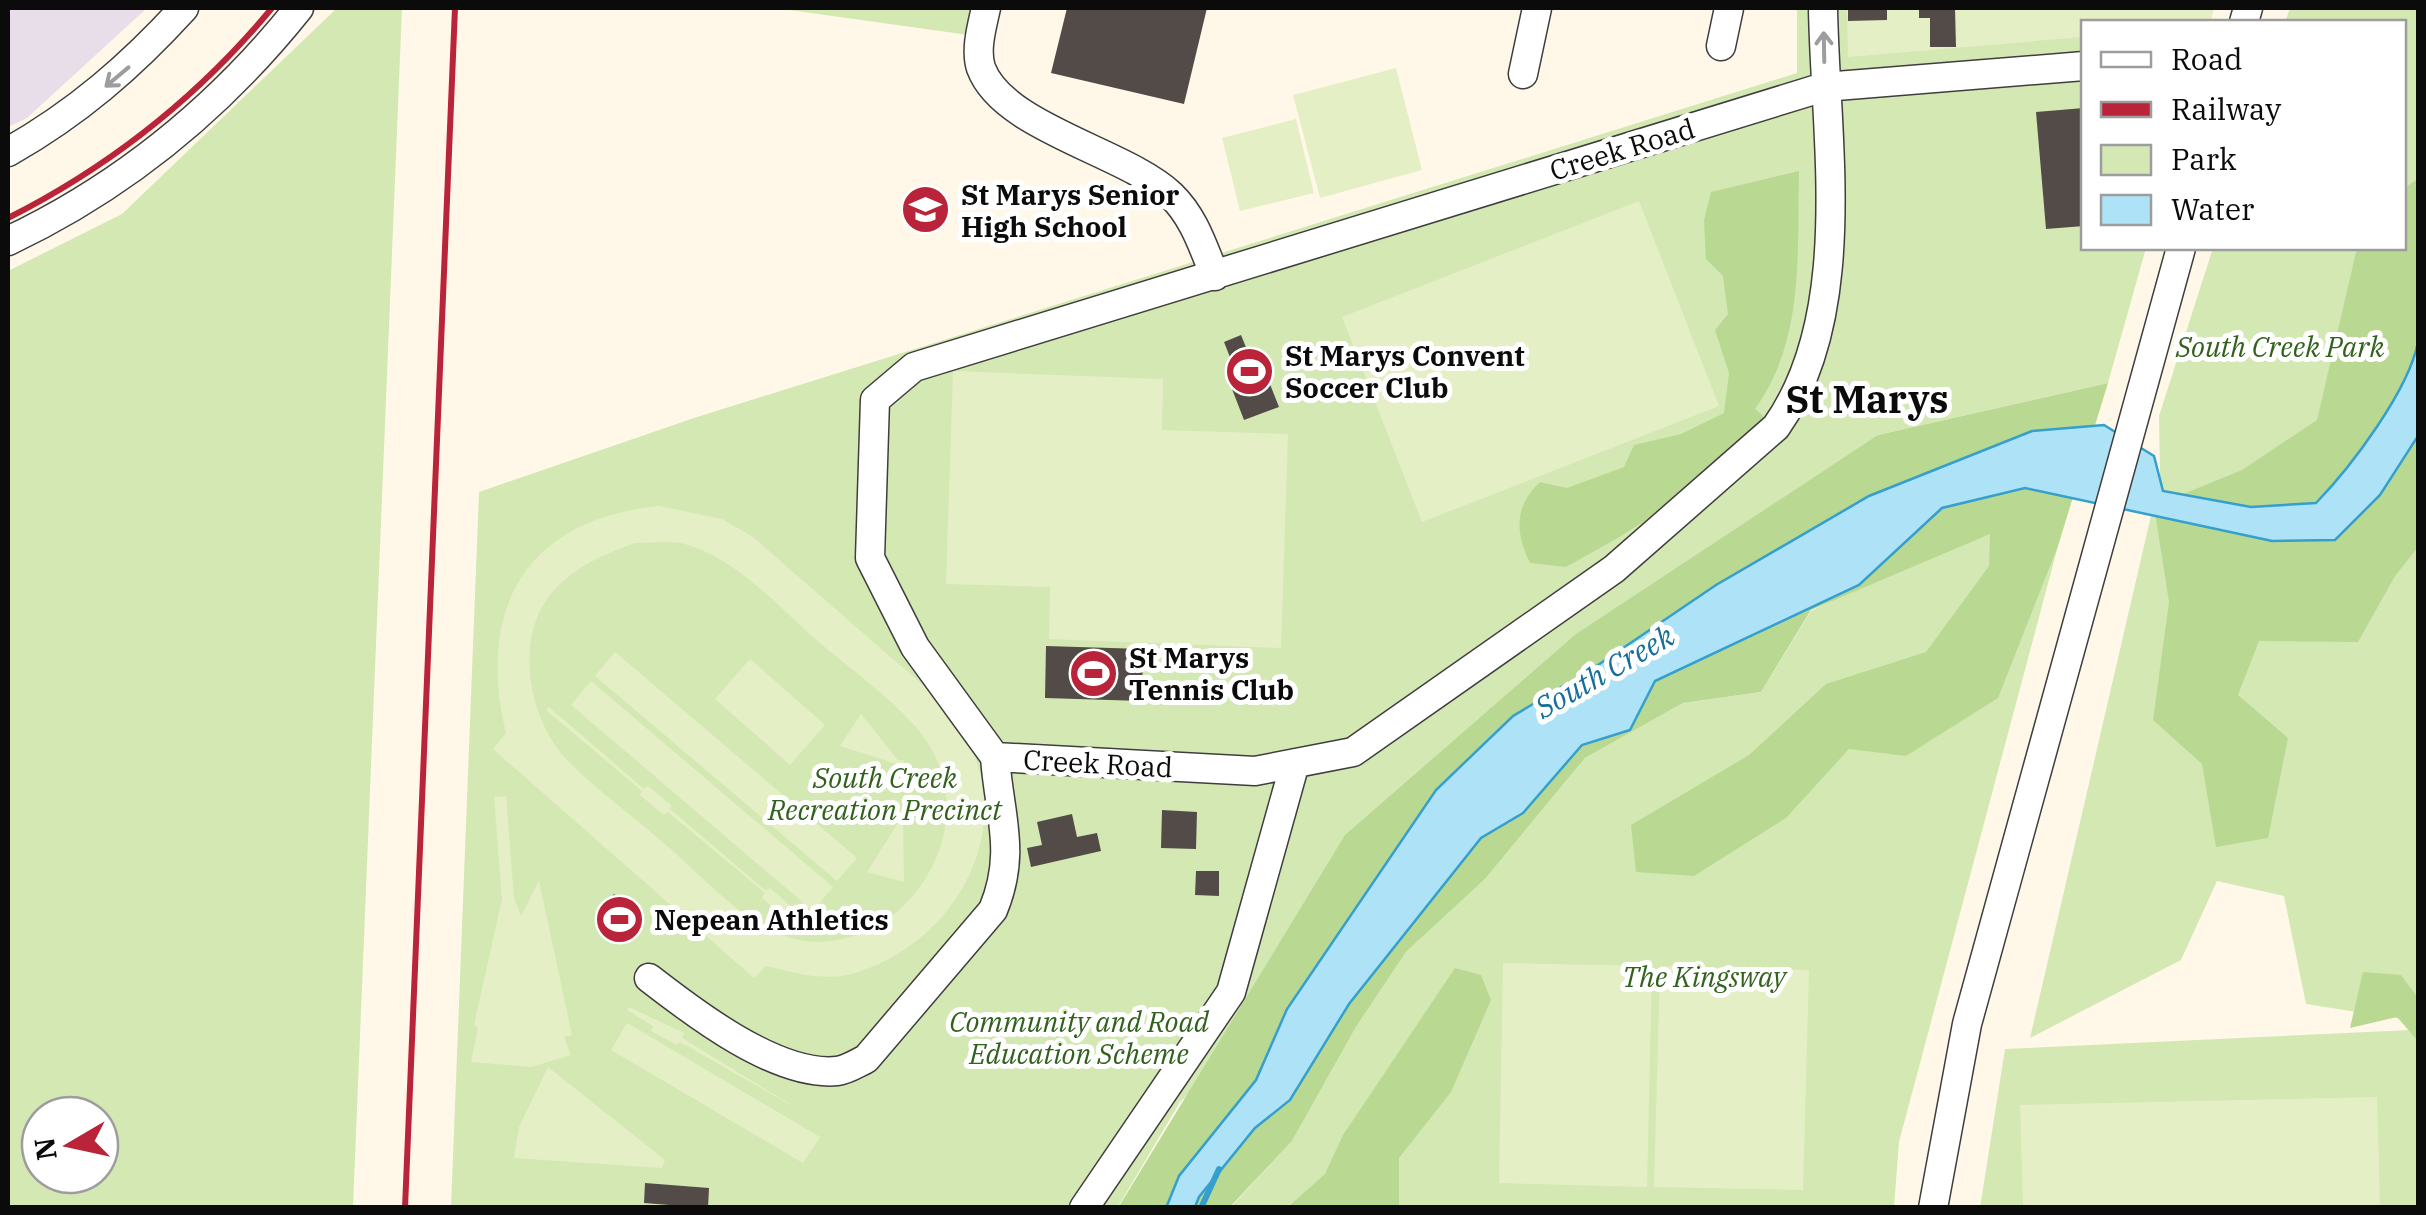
<svg xmlns="http://www.w3.org/2000/svg" width="2426" height="1215" font-family="'IBM Plex Serif',serif">
<style>
.industrial{fill:#e8deea}
.green{fill:#d4e8b3;fill-rule:evenodd}
.forest{fill:#b9d993}
.pitch{fill:#e5efc5;fill-rule:evenodd}
.water{fill:#aee2f6;stroke:#359fcd;stroke-width:2.5}
.lines{fill:none;stroke-linecap:round;stroke-linejoin:round}
.stream{stroke:#359fcd;stroke-width:6}
.building{fill:#534b47}
.minor-casing{stroke:#3e3e3e;stroke-width:31}
.minor{stroke:#fff;stroke-width:28}
.rail{stroke:#ba243a;stroke-width:6}
.oneway{stroke:#9d9d9d}
.labels{text-anchor:middle;dominant-baseline:central;stroke-width:10;stroke-linejoin:round;paint-order:stroke}
.street-label{font-size:28px;fill:#0b0b0b;stroke:#fff}
.poi-label{font-size:28px;font-weight:bold;fill:#0b0b0b;stroke:#fff;text-anchor:start}
.park-label{font-size:28px;font-style:italic;fill:#31611c;stroke:#fff}
.water-label{font-size:30px;font-style:italic;fill:#156e9b;stroke:#fff}
.district-label{font-size:38px;font-weight:bold;fill:#0b0b0b;stroke:#fff}
</style>
<rect width="100%" height="100%" fill="#fff8e8"/>
<path class="industrial" d="M8 8H147L27 118 8 127Z"/>
<path class="green" d="M337 8H402L353 1207H8V271L122 214ZM100 1115V1175H40V1115Z
M775 8H981L976 36Z
M1797 8H2214L2210 22H2084V248H2146L2108 383 1878 435 1180 1102 1118 1207 451 1208 479 492 694 418 1797 73Z
M2290 8H2418V1207L1980 1208 2005 1049 2410 1030 2402 1019 2306 1004 2284 896 2217 881 2181 960 2030 1038 2160 477 2159 416 2213 248H2404V22H2285Z
M2027 522 2058 546 1899 1142 1894 1207 1230 1208 1292 1141 1356 1027 1406 952 1485 879 1585 758 1683 703 1761 692 1811 611 1934 551Z"/>
<path class="forest" d="M1799 171C1797 252 1805 340 1755 409L1768 420 1666 508 1616 539 1566 567 1530 563C1515 533 1514 506 1540 482L1567 488 1624 467 1634 445 1681 434 1724 413 1729 373 1715 330 1728 314 1723 276 1706 259 1704 220 1711 192Z
M2418 179V547L2395 576 2358 642 2259 641 2238 695 2288 738 2268 838 2216 847 2202 764 2153 720 2169 602 2154 506 2242 470 2317 420 2357 248H2404V188Z
M2108 383 2058 546 1998 698 1906 756 1849 749 1786 818 1694 876 1636 872 1631 825 1749 755 1826 684 1926 652 1989 566 1990 534 1811 610 1761 692 1683 703 1585 758 1485 879 1406 952 1356 1027 1292 1141 1230 1207 1118 1208 1345 835 1576 634 1878 435Z
M1455 968 1481 975 1491 1000 1451 1092 1399 1158V1207H1288L1325 1174 1343 1135Z
M2363 972 2401 975 2418 998V1041L2397 1017 2350 1028Z"/>
<path class="pitch" d="M1847 8H2214L2210 22H2084L2083 37 1848 57Z
M1396 68 1422 170 1320 198 1293 95Z
M1296 119 1314 193 1240 211 1222 138Z
M1639 201 1719 406 1422 522 1342 317Z
M953 371 1163 379 1162 430 1288 434 1281 648 1049 639 1050 587 946 584Z
M659 506 722 519 753 537C795 574 837 610 879 647 909 673 944 699 964 734 1019 831 955 943 855 973 826 982 795 973 766 966L754 978 493 749 506 733C476 608 526 519 659 506ZM635 543C652 543 673 540 688 545 739 560 782 611 821 644 852 670 886 694 913 724 966 781 953 862 898 911 874 933 832 947 799 940 747 928 704 878 665 844 633 816 596 790 567 760 527 718 512 632 557 587 580 564 606 554 635 543Z
M615 652 857 858 837 881 595 676Z
M750 659 825 725 790 765 715 699Z
M591 681 833 887 813 911 571 705Z
M549 707 644 789 648 786 672 806 670 809 766 891 770 888 793 908 785 918 762 898 765 893 668 812 664 815 640 795 642 791 546 710Z
M861 714 898 760H904L903 766 840 746Z
M506 796 514 898 521 916 539 881 572 1035 564 1037 571 1055 531 1067 471 1062 478 1027 474 1025 502 899 494 797Z
M903 815 904 882 867 872Z
M1503 963 1652 966 1647 1187 1499 1183Z
M1660 966 1809 970 1803 1190 1654 1187Z
M629 1007 684 1033 682 1038 803 1112 680 1042 677 1045 651 1031 653 1026 627 1010Z
M627 1023 820 1137 803 1163 611 1050Z
M548 1067 665 1160 662 1168 514 1158 519 1127Z
M2377 1097 2380 1207H2023L2020 1105Z"/>
<path class="water" d="M2418 342V436L2380 495 2335 540 2272 541 2025 488 1942 508 1859 585 1655 681 1630 730 1582 745 1523 813 1481 838 1349 1004 1290 1100 1255 1128 1199 1197 1195 1207 1166 1208 1179 1176 1256 1080 1287 1009 1436 790 1513 716 1598 665 1716 585 1869 496 2032 431 2104 425 2154 456 2163 491 2251 507 2316 503C2351 467 2409 390 2418 342Z"/>
<g class="lines">
<path class="stream" d="M1201 1208 1219 1169"/>
</g>
<path class="building" d="M1067 8H1207L1184 104 1051 73Z
M1848 8H1887V20L1848 21Z
M1919 8H1955L1956 47H1930V18H1919Z
M2084 108V226L2046 229 2036 112Z
M1241 335 1250 357 1258 354 1279 407 1244 420 1232 389 1241 385 1224 342Z
M1046 646 1143 649 1142 701 1045 698Z
M1162 810 1197 812 1196 849 1161 848Z
M1072 814 1077 837 1097 833 1101 851 1031 867 1027 848 1042 845 1037 822Z
M1196 871H1219V896L1195 895Z
M614 894 644 921 624 944 595 917Z
M645 1183 709 1188 708 1208 644 1203Z"/>
<g class="lines">
<defs>
<path id="minor" d="M986 8C982 26 975 50 981 68 1003 128 1126 152 1171 195 1194 217 1203 247 1215 276
M1823 8C1825 139 1856 314 1776 427L1614 569 1353 752 1255 771 995 757 915 647 870 558 875 400 914 367 1824 87 2084 66
M2244 22 2248 8
M1721 46 1729 8
M1523 74 1537 8
M8 152C77 113 131 66 184 8
M8 241C124 186 219 108 299 8
M649 978C694 1013 777 1077 837 1071 847 1070 857 1063 866 1059L993 910C1017 852 999 815 995 757
M1084 1208 1231 992 1295 763
M1933 1208 1967 1024 2181 248"/>
</defs>
<use href="#minor" class="minor-casing"/>
<use href="#minor" class="minor"/>
<path class="rail" d="M8 218C111 166 198 97 272 8
M405 1208 455 8"/>
</g>
<defs><path id="oneway-shaft" d="M-6 0H5M1.5-3L5.5 0L1.5 3" fill="none" stroke-width="1.6" stroke-linecap="round" stroke-linejoin="round" transform="scale(2.5)"/></defs>
<g class="oneway">
<use href="#oneway-shaft" transform="translate(1824 47) rotate(-91)"/>
<use href="#oneway-shaft" transform="translate(117 77) rotate(140)"/>
</g>
<defs>
<symbol id="school-disc" viewBox="-11 -11 22 22"><circle r="9.5" fill="#ba243a" stroke="#fff"/><path d="M0-5L7-2L0 1L-7-2ZM-4 1L0 2.5L4 1V4Q0 6-4 4Z" fill="#fff"/></symbol>
<symbol id="stadium-disc" viewBox="-11 -11 22 22"><circle r="9.5" fill="#ba243a" stroke="#fff"/><path d="M0-5a6.5 5 0 1 0 0 10a6.5 5 0 1 0 0-10ZM-3.5-1.8h7v3.6h-7Z" fill="#fff"/></symbol>
</defs>
<g fill-rule="evenodd">
<use href="#school-disc" x="898" y="182" width="55" height="55"/>
<use href="#stadium-disc" x="1222" y="344" width="55" height="55"/>
<use href="#stadium-disc" x="1066" y="646" width="55" height="55"/>
<use href="#stadium-disc" x="592" y="892" width="55" height="55"/>
</g>
<g class="labels">
<g class="street-label">
<text transform="translate(1622 149) rotate(-17)">Creek Road</text>
<text transform="translate(1098 763) rotate(3)">Creek Road</text>
</g>
<g class="poi-label">
<text x="961" y="194">St Marys Senior<tspan x="961" dy="32">High School</tspan></text>
<text x="1285" y="355">St Marys Convent<tspan x="1285" dy="32">Soccer Club</tspan></text>
<text x="1129" y="657">St Marys<tspan x="1129" dy="32">Tennis Club</tspan></text>
<text x="654" y="919">Nepean Athletics</text>
</g>
<g class="park-label">
<text x="2280" y="346">South Creek Park</text>
<text x="885" y="777">South Creek<tspan x="885" dy="32">Recreation Precinct</tspan></text>
<text x="1704" y="976">The Kingsway</text>
<text x="1079" y="1021">Community and Road<tspan x="1079" dy="32">Education Scheme</tspan></text>
</g>
<g class="water-label">
<text transform="translate(1604 671) rotate(-30)">South Creek</text>
</g>
<g class="district-label">
<text x="1867" y="398">St Marys</text>
</g>
</g>
<rect width="2426" height="1215" fill="none" stroke="#0b0b0b" stroke-width="20"/>
<rect x="2081" y="20" width="325" height="230" fill="#ffffff" stroke="#9d9d9d" stroke-width="2.5"/>
<rect x="2101" y="52" width="50" height="15" fill="#ffffff" stroke="#9d9d9d" stroke-width="2.5"/>
<text x="2171" y="70" font-size="30" fill="#0b0b0b">Road</text>
<rect x="2101" y="102" width="50" height="15" fill="#ba243a" stroke="#9d9d9d" stroke-width="2.5"/>
<text x="2171" y="120" font-size="30" fill="#0b0b0b">Railway</text>
<rect x="2101" y="145" width="50" height="30" fill="#d4e8b3" stroke="#9d9d9d" stroke-width="2.5"/>
<text x="2171" y="170" font-size="30" fill="#0b0b0b">Park</text>
<rect x="2101" y="195" width="50" height="30" fill="#aee2f6" stroke="#9d9d9d" stroke-width="2.5"/>
<text x="2171" y="220" font-size="30" fill="#0b0b0b">Water</text>
<g transform="translate(70 1145) rotate(261)"><circle r="48" fill="#ffffff" stroke="#9d9d9d" stroke-width="2.5"/>
<path d="M0-8L18 38L0 25L-18 38Z" fill="#ba243a"/>
<text y="-15" font-size="28" font-weight="bold" text-anchor="middle" fill="#0b0b0b">N</text>
</g>
</svg>
